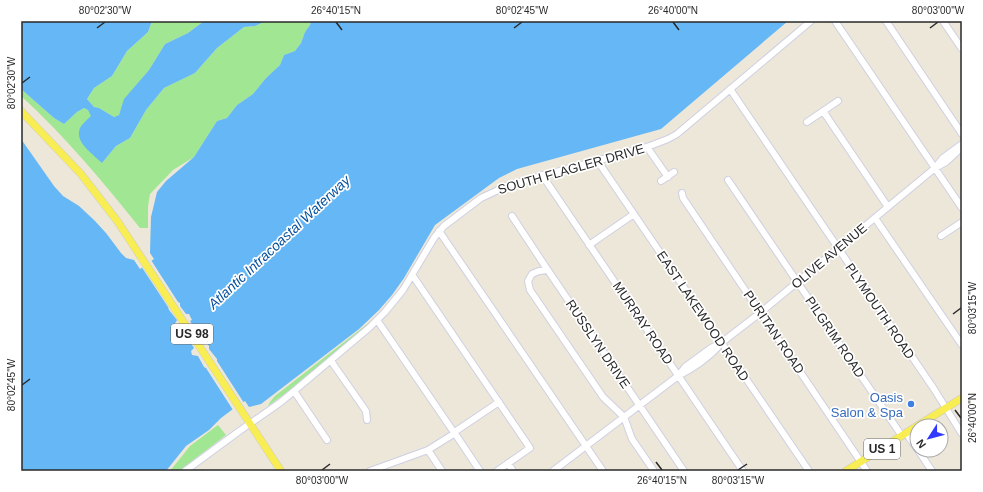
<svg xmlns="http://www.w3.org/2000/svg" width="983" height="492" font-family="Arial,sans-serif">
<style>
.green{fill:#a1e692}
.water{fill:#65b7f5}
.pier{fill:#ece7d9}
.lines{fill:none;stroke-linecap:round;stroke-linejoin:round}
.minor-casing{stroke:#cfcfe3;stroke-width:8}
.major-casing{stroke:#ccc;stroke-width:8}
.minor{stroke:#fff;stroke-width:6}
.major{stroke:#f8ed52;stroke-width:7}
.ticks{fill:none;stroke:#292929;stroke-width:1.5}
.shop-dot{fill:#3f7fe0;stroke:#fff;stroke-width:1.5}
.labels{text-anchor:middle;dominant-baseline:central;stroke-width:3.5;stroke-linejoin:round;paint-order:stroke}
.shield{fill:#fff;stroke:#696969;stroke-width:1}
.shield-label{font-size:12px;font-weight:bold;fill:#292929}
.street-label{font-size:13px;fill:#292929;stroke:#fff}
.shop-label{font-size:13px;fill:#366cbe;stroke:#fff;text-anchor:end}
.water-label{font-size:14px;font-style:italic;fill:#0651a0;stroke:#fff}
.neatline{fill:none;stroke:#292929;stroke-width:1.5}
.ticks-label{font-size:10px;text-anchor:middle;fill:#292929}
</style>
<rect width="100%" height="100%" fill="#ece7d9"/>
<path class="green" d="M152 21H204L188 33 165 44 149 70 125 99 119 115 114 117 99 108 94 107 87 99 94 88 112 76 127 51 148 32Z
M266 21H311L310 25 305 32 301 43 295 51 284 55 280 65 266 78 253 94 237 105 227 118 217 121 194 157 173 170 150 194 148 206V228H140C103 182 65 136 21 96V89L54 118 64 124 77 112 84 108 88 110 91 114 102 163 116 146 130 138 146 110 164 88 195 73 217 48 244 27 255 26Z
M371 321 372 322 294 387 268 406 270 402 275 396Z
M218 425 226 435 179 471H170L190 446Z"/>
<path class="water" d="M21 21H152L148 32 127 51 112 76 94 88 87 99 94 107 99 108 114 117 119 115 124 99 149 70 165 44 188 33 204 21H266L255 26 244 27 217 48 195 73 164 88 146 110 130 138 116 146 102 163C93 154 74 142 80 128 82 124 88 119 91 116L88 110 84 108 77 112 64 124 54 118 21 89Z
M311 21H788L661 129 517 169 499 178 435 225 404 278 392 295 379 310 359 329 261 404 249 407 245 401 233 409 221 418 209 430 186 446 166 471H21V139L54 186 63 196 79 206 94 220 106 233 121 253 126 258 134 260 140 269 154 259 150 253 151 217 157 192 166 181 194 157 217 121 227 118 237 105 253 94 266 78 280 65 284 55 295 51 301 43 305 32 310 25Z"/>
<path class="pier" d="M151 260 178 302 180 303V306L186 314H189L192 320 190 321 204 342 206 341 209 346V349L217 359V361L244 403 233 410 206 368 204 367 198 356 192 355 191 351 194 348 181 327 176 329 174 328 173 325 176 322 177 320 169 310 168 307 141 266Z"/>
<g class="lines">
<defs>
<path id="minor" d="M835 21 962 208
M886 21 962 134
M943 21 962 49
M730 89 934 389 962 434
M823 111 888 207
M807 122 838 101
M647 147 668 177
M597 160 809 471
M938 164 943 158 962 144
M542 175 743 471
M728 180 902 436
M661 181 674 172
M682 193 683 198 867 471
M512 216 543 263 684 471
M875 218 962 345
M439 231 603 471
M941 236 962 222
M589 245 634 214
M548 270 539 271 532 274 528 281 530 290 603 397 624 417 632 439 654 471
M413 276 530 448 497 471
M377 320 453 431
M331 361 366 411 367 420
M678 376 685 367 711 348 721 343 760 313 935 168 946 162 962 147
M294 391 327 440
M456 431 499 402
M906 433 917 449
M456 435 480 471
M428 450 442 471
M918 450 932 471
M508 463 513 471
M185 471 238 432 281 402 369 328 385 312 403 290 434 238 444 226 481 198 509 185 647 147 668 139 677 134 811 21
M370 471 428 450 452 435
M553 471 678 376C692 369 707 359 718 347"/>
<path id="major" d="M21 111 81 174 118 222 281 471
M917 426 962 398
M846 471 917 426"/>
</defs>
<use href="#minor" class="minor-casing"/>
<use href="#major" class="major-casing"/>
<use href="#minor" class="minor"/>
<use href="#major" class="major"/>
</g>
<path class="ticks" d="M336 22 342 30M673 22 679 30M97 28 105 22M514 28 522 22M930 28 938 22M22 83 30 77M953 314 961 308M22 385 30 379M955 410 961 418M656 462 662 470M322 470 330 464M738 470 747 464"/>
<circle class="shop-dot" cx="911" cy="404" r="4"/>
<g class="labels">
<g class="shield">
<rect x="171" y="324" width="42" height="20" rx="3"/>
<rect x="864" y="439" width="36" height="20" rx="3"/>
</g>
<g class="shield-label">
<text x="192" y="334">US 98</text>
<text x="882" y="449">US 1</text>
</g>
<g class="street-label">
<text transform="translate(571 169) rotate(-16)">SOUTH FLAGLER DRIVE</text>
<text transform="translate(829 256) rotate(-40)">OLIVE AVENUE</text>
<text transform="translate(880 311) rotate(56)">PLYMOUTH ROAD</text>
<text transform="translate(703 316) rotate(56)">EAST LAKEWOOD ROAD</text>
<text transform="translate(643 323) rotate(56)">MURRAY ROAD</text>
<text transform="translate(774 332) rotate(56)">PURITAN ROAD</text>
<text transform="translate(835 337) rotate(56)">PILGRIM ROAD</text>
<text transform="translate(598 344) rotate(56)">RUSSLYN DRIVE</text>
</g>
<g class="shop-label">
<text x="903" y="397">Oasis<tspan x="903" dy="15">Salon &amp; Spa</tspan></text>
</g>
<g class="water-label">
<text transform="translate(279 242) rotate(-43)">Atlantic Intracoastal Waterway</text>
</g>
</g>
<rect width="983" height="492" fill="none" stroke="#ffffff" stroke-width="44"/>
<g transform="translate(929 438) rotate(234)"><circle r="19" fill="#ffffff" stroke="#a9a9a9"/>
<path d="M0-3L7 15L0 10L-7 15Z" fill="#3338ff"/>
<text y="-6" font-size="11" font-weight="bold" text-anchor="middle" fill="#292929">N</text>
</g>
<rect x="22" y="22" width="939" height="448" class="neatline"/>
<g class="ticks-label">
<text x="105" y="14">80°02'30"W</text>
<text x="336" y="14">26°40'15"N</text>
<text x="522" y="14">80°02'45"W</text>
<text x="673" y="14">26°40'00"N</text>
<text x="938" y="14">80°03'00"W</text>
<text transform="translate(11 83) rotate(-90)" y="4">80°02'30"W</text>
<text transform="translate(972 308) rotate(-90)" y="4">80°03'15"W</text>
<text transform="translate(11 385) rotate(-90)" y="4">80°02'45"W</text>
<text transform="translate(972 418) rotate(-90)" y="4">26°40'00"N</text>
<text x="322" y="484">80°03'00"W</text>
<text x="662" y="484">26°40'15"N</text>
<text x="738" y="484">80°03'15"W</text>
</g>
</svg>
